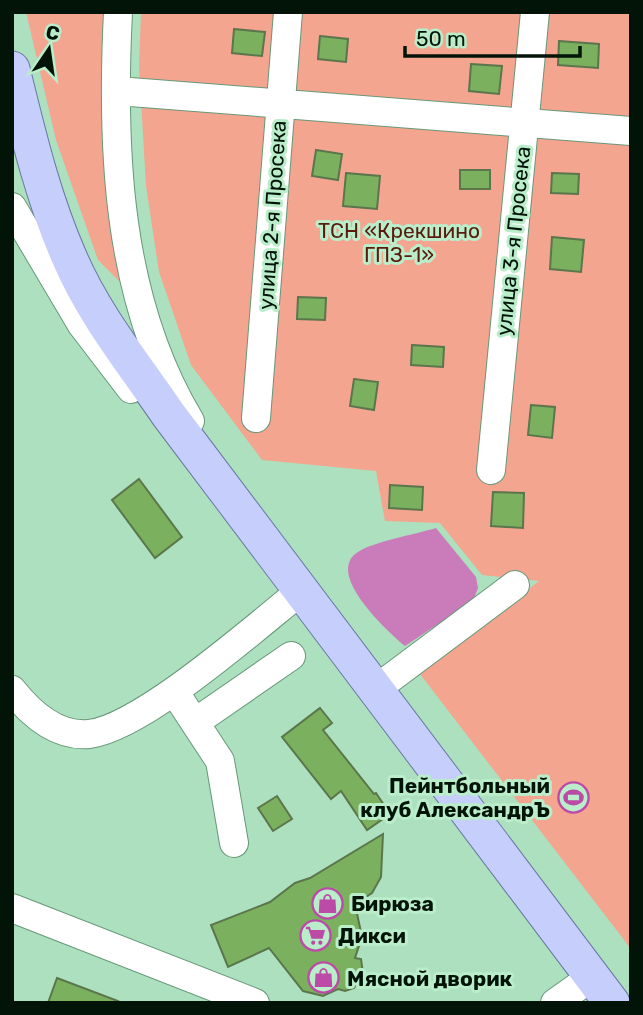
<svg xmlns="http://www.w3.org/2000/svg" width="643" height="1015" font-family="Rubik,sans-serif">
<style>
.green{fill:#f3a590}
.water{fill:#ca7bb9}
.building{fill:#7bb05e;stroke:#5b764c;stroke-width:2}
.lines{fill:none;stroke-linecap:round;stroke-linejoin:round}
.minor-casing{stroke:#679878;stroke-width:30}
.major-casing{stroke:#6978a4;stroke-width:37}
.minor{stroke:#fff;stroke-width:28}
.major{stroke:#c6cefb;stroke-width:35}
.labels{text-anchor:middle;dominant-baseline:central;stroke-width:6;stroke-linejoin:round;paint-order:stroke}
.street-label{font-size:21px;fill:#021408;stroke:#baedca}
.park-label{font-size:21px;fill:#581b0c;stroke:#baedca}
.poi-label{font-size:21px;font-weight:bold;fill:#021408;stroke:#baedca;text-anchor:start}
</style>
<rect width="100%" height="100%" fill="#ade0be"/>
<path class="green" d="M26 12H113L119 281 98 260 56 140Z
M141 12H631V949L420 674 539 581 482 575 440 523 385 521 376 471 262 460 191 365 159 272 146 186 139 66Z"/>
<path class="water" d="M436 528 476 577 478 588 473 601 405 646C387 631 324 573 358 552 372 542 417 534 436 528Z"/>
<path class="building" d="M234 29 265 32 262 56 232 53Z
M320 36 348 39 346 62 318 59Z
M559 41 599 44 598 68 558 65Z
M471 64 502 66 499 94 469 91Z
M316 150 342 154 338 180 312 176Z
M460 170H490V189H460Z
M346 173 380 176 377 209 343 206Z
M552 173 579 174 578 194 551 193Z
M552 237 584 240 581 272 550 269Z
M298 297 326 298 325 320 297 319Z
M412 345 444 347 443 367 411 365Z
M354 379 378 382 374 410 350 406Z
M531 405 555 407 552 438 528 435Z
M139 479 182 537 155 558 112 500Z
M390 485 423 487 422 510 389 508Z
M493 492 524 493 523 528 491 526Z
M320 708 332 723 323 730 374 794 376 793 390 814 367 830 341 791 331 799 282 737Z
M277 796 292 819 273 831 258 808Z
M383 834 381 877 372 893 355 904 362 937 355 958 361 959 363 973 354 988 345 991 338 989 323 996 303 991 269 948 228 967 211 925 270 902 295 883 310 878Z
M57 978 118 1001 117 1003H48Z"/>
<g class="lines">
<defs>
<path id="minor" d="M118 12C111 150 117 300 190 421
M117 91 631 131
M12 207 82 325 131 389
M256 418 288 12
M491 470 535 12
M376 689 515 585
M12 690C31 714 57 737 89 734 142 728 257 626 302 590
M174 691 220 761 234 843
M197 721 291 656
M12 908 255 1003
M555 1003 593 976"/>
<path id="major" d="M12 69C28 134 43 198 70 259 94 315 134 364 168 414L612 1003"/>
</defs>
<use href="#minor" class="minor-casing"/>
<use href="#major" class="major-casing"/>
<use href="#minor" class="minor"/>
<use href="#major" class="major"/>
</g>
<defs>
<symbol id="stadium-ring" viewBox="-11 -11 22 22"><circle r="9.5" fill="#baedca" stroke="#bc4ba8" stroke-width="1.5"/><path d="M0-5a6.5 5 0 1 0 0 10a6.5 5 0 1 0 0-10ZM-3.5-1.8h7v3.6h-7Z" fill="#bc4ba8"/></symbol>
<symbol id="shop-ring" viewBox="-11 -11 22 22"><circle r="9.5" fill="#baedca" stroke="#bc4ba8" stroke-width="1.5"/><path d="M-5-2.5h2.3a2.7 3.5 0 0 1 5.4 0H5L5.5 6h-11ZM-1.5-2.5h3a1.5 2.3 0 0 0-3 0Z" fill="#bc4ba8"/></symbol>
<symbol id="supermarket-ring" viewBox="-11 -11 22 22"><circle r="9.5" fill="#baedca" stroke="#bc4ba8" stroke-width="1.5"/><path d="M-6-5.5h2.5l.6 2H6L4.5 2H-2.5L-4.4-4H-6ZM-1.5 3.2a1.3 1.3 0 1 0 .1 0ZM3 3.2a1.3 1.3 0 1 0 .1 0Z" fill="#bc4ba8"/></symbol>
</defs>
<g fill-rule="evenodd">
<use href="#stadium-ring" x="556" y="780" width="35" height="35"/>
<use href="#shop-ring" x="310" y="886" width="35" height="35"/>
<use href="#supermarket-ring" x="298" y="918" width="35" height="35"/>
<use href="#shop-ring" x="306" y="960" width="35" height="35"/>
</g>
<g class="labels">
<g class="street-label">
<text transform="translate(272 215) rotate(-86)">улица 2-я Просека</text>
<text transform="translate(513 241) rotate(-84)">улица 3-я Просека</text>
</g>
<g class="park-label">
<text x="399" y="230">ТСН «Крекшино<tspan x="399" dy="24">ГПЗ-1»</tspan></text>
</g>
<g class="poi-label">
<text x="550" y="785" text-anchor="end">Пейнтбольный<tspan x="550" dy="24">клуб АлександрЪ</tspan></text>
<text x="351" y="903">Бирюза</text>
<text x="338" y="935">Дикси</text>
<text x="347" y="978">Мясной дворик</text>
</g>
</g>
<rect width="643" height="1015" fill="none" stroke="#021408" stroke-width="28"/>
<g transform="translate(49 49) rotate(13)" stroke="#baedca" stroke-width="5" paint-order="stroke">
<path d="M0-5L12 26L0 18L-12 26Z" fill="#021408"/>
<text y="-10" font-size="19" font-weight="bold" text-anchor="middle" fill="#021408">С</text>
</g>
<path d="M405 46v10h175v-10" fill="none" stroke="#021408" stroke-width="3.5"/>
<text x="416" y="46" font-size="21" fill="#021408" stroke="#baedca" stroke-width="5" paint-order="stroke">50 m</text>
</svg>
